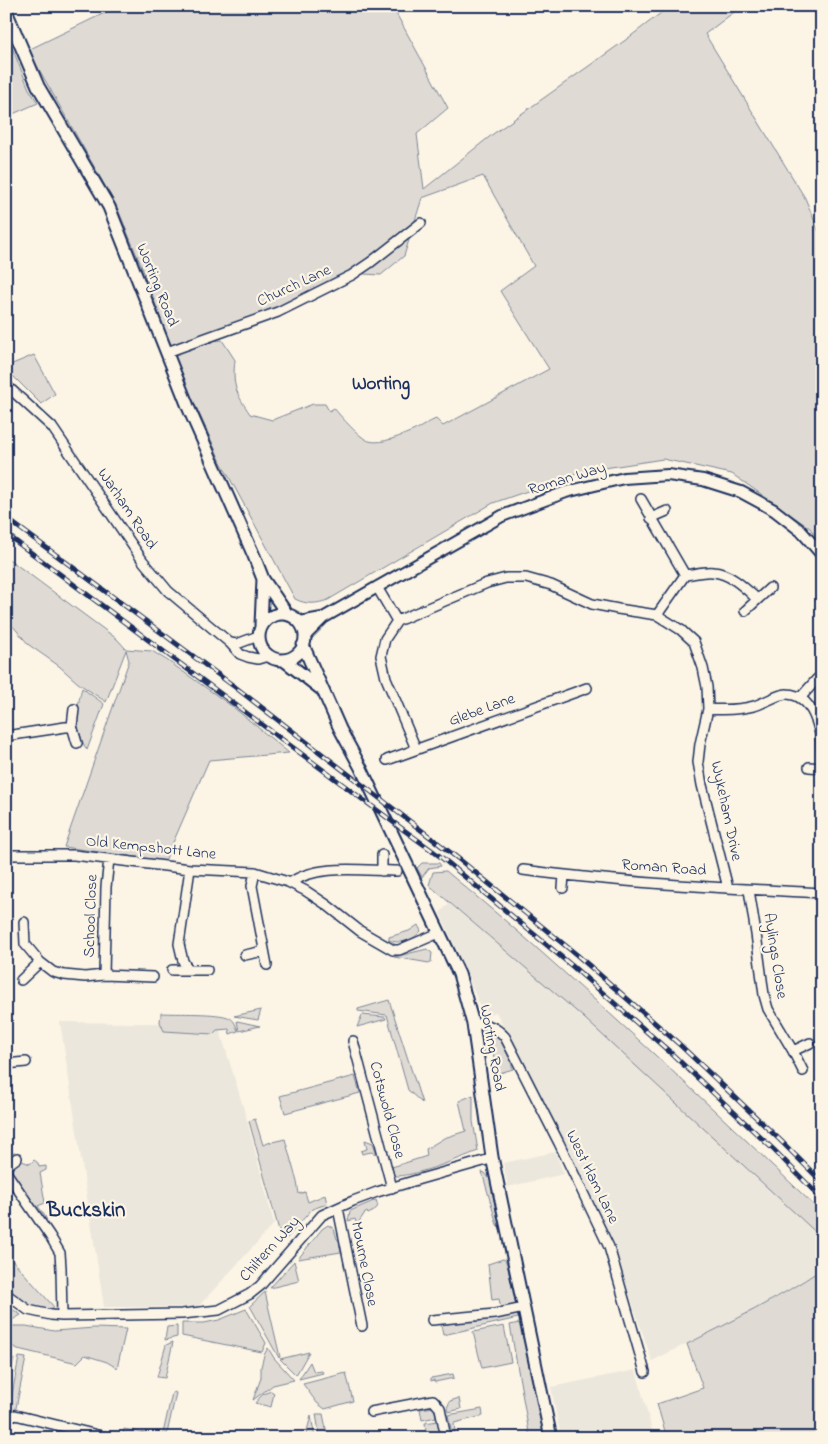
<svg xmlns="http://www.w3.org/2000/svg" width="828" height="1444" font-family="'Indie Flower',sans-serif">
<style>
.built{fill:#ece7dc}
.green{fill:#dfdbd4;stroke:#7d8599;fill-rule:evenodd}
.lines{fill:none;stroke-linecap:round;stroke-linejoin:round}
.minor-casing{stroke:#1b2f5e;stroke-width:12}
.tertiary-casing{stroke:#1b2f5e;stroke-width:14}
.secondary-casing{stroke:#1b2f5e;stroke-width:15}
.minor{stroke:#fcf5e5;stroke-width:9}
.tertiary{stroke:#fcf5e5;stroke-width:10}
.secondary{stroke:#fcf5e5;stroke-width:11}
.rail-casing{stroke:#1b2f5e;stroke-width:5}
.rail{stroke:#fcf5e5;stroke-width:3;stroke-dasharray:9;stroke-linecap:butt}
.labels{text-anchor:middle;dominant-baseline:central;stroke-width:4.5;stroke-linejoin:round;paint-order:stroke}
.street-label{font-size:16px;fill:#1b2f5e;stroke:#fcf5e5}
.quarter-label{font-size:19px;font-weight:bold;fill:#1b2f5e;stroke:#fcf5e5}
.district-label{font-size:21px;font-weight:bold;fill:#1b2f5e;stroke:#fcf5e5}
</style>
<rect width="100%" height="100%" fill="#fcf5e5"/>
<filter id="ink" filterUnits="userSpaceOnUse"><feTurbulence type="fractalNoise" baseFrequency=".02" numOctaves="2"/><feDisplacementMap in="SourceGraphic" scale="10" xChannelSelector="R" yChannelSelector="G"/><feConvolveMatrix kernelMatrix="1 2 1 2 8 2 1 2 1" color-interpolation-filters="sRGB"/></filter>
<g filter="url(#ink)">
<path class="built" d="M449 903 583 1016 822 1238V1269L806 1279 750 1312 652 1361 614 1249 496 1012 484 1016 460 957 440 913Z
M60 1022 218 1024 246 1116 274 1224 198 1307H104Z
M555 1152 564 1174 508 1187 503 1163Z
M636 1370 654 1438H561L551 1387Z"/>
<path class="green" d="M119 6H392L448 108 417 134 424 189 493 134 627 39 670 6H742L705 34 805 198 822 239V546L810 528 732 474 663 459 585 471 493 503 328 600C316 604 307 605 295 599L221 462 173 356 149 285 117 207 28 50ZM483 176 534 266 500 291 549 369 443 426 436 419C428 422 422 427 415 430 403 435 381 445 369 441 361 439 340 416 334 408L329 411 325 404H313L272 420 250 414C236 393 232 386 235 360L222 340 207 341 362 269 364 274 381 275 404 256 422 198Z
M6 33 29 89 38 103 6 117Z
M34 355 55 394 41 404 7 370 10 365Z
M6 557 117 639 126 649 152 651 168 661 233 707 289 753 209 760 165 861 64 847 129 661 126 650 106 702 78 683 59 666 29 645 6 618Z
M82 688 104 704 87 750C75 732 76 708 82 688Z
M422 863H439L441 866 429 868 422 877 417 868Z
M446 871C484 903 522 934 558 967 648 1047 735 1129 822 1213V1238L583 1017 429 885 433 872Z
M418 925 421 931C414 940 399 945 389 940V937L409 931Z
M427 949 432 953 431 962 429 963 394 957Z
M389 1000 422 1103 408 1090 387 1015 358 1011V1009Z
M261 1010 258 1020 234 1016Z
M161 1013C176 1014 219 1012 230 1018 235 1021 236 1026 238 1031L230 1034 229 1029 217 1030 213 1034 164 1031 160 1022Z
M362 1015 385 1017 386 1019 357 1027Z
M237 1021 260 1026 239 1031Z
M490 1031C501 1035 510 1059 513 1069L493 1075 495 1065Z
M355 1076 360 1093 285 1113 280 1096Z
M473 1095V1121L478 1151C458 1159 414 1177 394 1176L392 1167 427 1156 426 1149 444 1138 466 1131 459 1101Z
M255 1119 263 1145 268 1143 285 1139 297 1182 299 1194 305 1192 308 1202 325 1195 327 1204 312 1209 286 1239 280 1234 249 1121Z
M365 1140 373 1143 377 1154 371 1152 362 1154 361 1151 367 1149Z
M34 1160 38 1163 39 1167 46 1166V1170L40 1173 45 1203 38 1206 47 1219 45 1220 12 1175C12 1167 15 1165 22 1161L30 1164Z
M482 1172 485 1173 490 1179 499 1227 497 1225Z
M376 1200 378 1206 374 1211 368 1214 367 1212 364 1214 357 1225 355 1219 348 1221 350 1211Z
M328 1225 334 1229 337 1239 339 1240 341 1252 298 1259 322 1229Z
M6 1253 54 1307 51 1310C32 1307 20 1303 6 1290Z
M503 1259 505 1260 507 1264 516 1305 501 1309 499 1299 492 1300 488 1264Z
M294 1261 299 1281 270 1288Z
M822 1269V1438H667L657 1404 703 1388 687 1344C733 1321 779 1298 822 1269Z
M265 1292 280 1357 279 1358 250 1306Z
M6 1305 21 1315 12 1320H6Z
M246 1309 266 1343 262 1352 182 1336V1323H204L219 1320Z
M517 1313 518 1318 443 1335 441 1325Z
M519 1323 523 1339 525 1338 546 1438H530L510 1325Z
M6 1326H26L54 1331 94 1328 126 1329 117 1368 107 1362 85 1355 77 1363 18 1349 6 1343Z
M177 1326V1337L165 1340 167 1327Z
M504 1326 511 1362 482 1368 473 1332Z
M173 1342 165 1378 157 1377 166 1345Z
M268 1348 274 1358 294 1380 273 1385 253 1400 261 1378V1367L264 1355Z
M309 1352 296 1375 280 1359Z
M19 1357 26 1358 15 1413 9 1411Z
M14 1359 9 1379 6 1378V1363Z
M310 1362 314 1372 322 1371 323 1373 299 1379Z
M346 1373 353 1401 325 1409 317 1403 303 1384Z
M453 1374 454 1378 435 1382 434 1380 431 1381V1378Z
M271 1391 274 1393 271 1407 255 1403 263 1394Z
M174 1392 176 1393 166 1438H162L172 1393Z
M459 1398 461 1409 448 1412 447 1408 450 1401Z
M434 1407 436 1417 422 1420 420 1409Z
M482 1409 483 1416 454 1423 455 1432 452 1433 448 1415Z
M316 1414H323L328 1438H320Z
M311 1416 315 1438H305Z
M438 1421 441 1438H427L425 1423Z
M124 1429 145 1433 144 1438H127L123 1434Z"/>
<g class="lines">
<defs>
<path id="minor" d="M167 352 278 312 352 275 371 262 421 223
M6 385 52 427 143 561 168 591 230 643 240 654 248 657 258 659 268 656
M641 499 685 575
M651 518 667 511
M377 587 397 621
M745 611 770 588
M657 615 685 575C694 574 704 571 713 572 730 573 745 588 757 599
M230 643 237 644 258 636
M801 697 817 679
M74 709 72 726 77 743
M708 709C723 710 739 710 754 706 762 704 780 693 787 694 813 695 821 730 822 751
M6 736 72 726
M416 749 386 678 381 656 385 639 397 621 487 583 506 578H526L551 585 592 604 618 609 657 615 681 630 694 642 703 668 707 687 708 709 700 744 698 762 702 785 728 888
M387 760 587 688
M809 767 822 768
M6 855H74L190 869 255 872 288 882 306 891 327 905 360 931 393 950H399L439 933
M523 870C622 883 722 888 822 893
M382 871V855
M255 872 252 886 267 965
M290 883C317 863 365 871 397 871
M563 888 564 876
M749 890 756 934 764 995 768 1009 793 1051 803 1071
M24 922 25 944 40 962 53 972 64 975 85 977 104 975 153 977
M245 955 264 951
M172 970H207
M188 970 183 961 179 944 190 869
M104 975 106 887 109 859
M21 980 40 962
M473 1024C488 1024 495 1026 505 1037L559 1143 609 1247 645 1372
M353 1041 392 1188
M793 1051 810 1043
M6 1064 26 1062
M6 1166 17 1158
M6 1172 50 1236 60 1253 61 1268 62 1316
M338 1208 362 1326
M6 1294 28 1310 51 1315 62 1316 182 1314 219 1310 250 1294 260 1286 322 1215 353 1201 377 1192 420 1179 487 1160 492 1157
M432 1320 495 1314 524 1308
M371 1412 433 1400 440 1408 446 1438
M15 1415 110 1438"/>
<path id="tertiary" d="M300 622 322 618
M305 636 323 618 502 516 566 492 624 478 668 475 703 480 741 492 774 510 801 531 822 555"/>
<path id="secondary" d="M6 11 38 86 109 207 189 409 254 556 263 579 287 614
M259 637a23 23 0 1 1 46 0a23 23 0 1 1-46 0Z
M261 625 263 579
M303 645 340 729 361 768 459 974 473 1024 492 1157 551 1438
M285 661 321 689"/>
</defs>
<use href="#minor" class="minor-casing"/>
<use href="#tertiary" class="tertiary-casing"/>
<use href="#secondary" class="secondary-casing"/>
<use href="#minor" class="minor"/>
<use href="#tertiary" class="tertiary"/>
<use href="#secondary" class="secondary"/>
<defs>
<path id="rail" d="M6 518 235 687 460 860 577 955 679 1044 781 1141 822 1182
M6 534 397 825 441 857 571 965 671 1053 774 1150 822 1199"/>
</defs>
<use href="#rail" class="rail-casing"/>
<use href="#rail" class="rail"/>
</g>
</g>
<g class="labels">
<g class="street-label">
<text transform="translate(157 285) rotate(68)">Worting Road</text>
<text transform="translate(294 286) rotate(-25)">Church Lane</text>
<text transform="translate(567 479) rotate(-17)">Roman Way</text>
<text transform="translate(127 509) rotate(56)">Warham Road</text>
<text transform="translate(482 710) rotate(-20)">Glebe Lane</text>
<text transform="translate(726 811) rotate(78)">Wykeham Drive</text>
<text transform="translate(151 848) rotate(6)">Old Kempshott Lane</text>
<text transform="translate(664 868) rotate(4)">Roman Road</text>
<text transform="translate(91 916) rotate(-88)">School Close</text>
<text transform="translate(775 956) rotate(81)">Aylings Close</text>
<text transform="translate(492 1048) rotate(80)">Worting Road</text>
<text transform="translate(387 1110) rotate(75)">Cotswold Close</text>
<text transform="translate(592 1177) rotate(64)">West Ham Lane</text>
<text transform="translate(270 1249) rotate(-48)">Chiltern Way</text>
<text transform="translate(364 1264) rotate(79)">Mourne Close</text>
</g>
<g class="quarter-label">
<text x="381" y="384">Worting</text>
</g>
<g class="district-label">
<text x="86" y="1211">Buckskin</text>
</g>
</g>
<rect width="828" height="1444" fill="none" stroke="#fcf5e5" stroke-width="25"/>
<rect x="12" y="12" width="803" height="1419" fill="none" stroke="#1b2f5e" stroke-width="2" filter="url(#ink)"/>
</svg>
